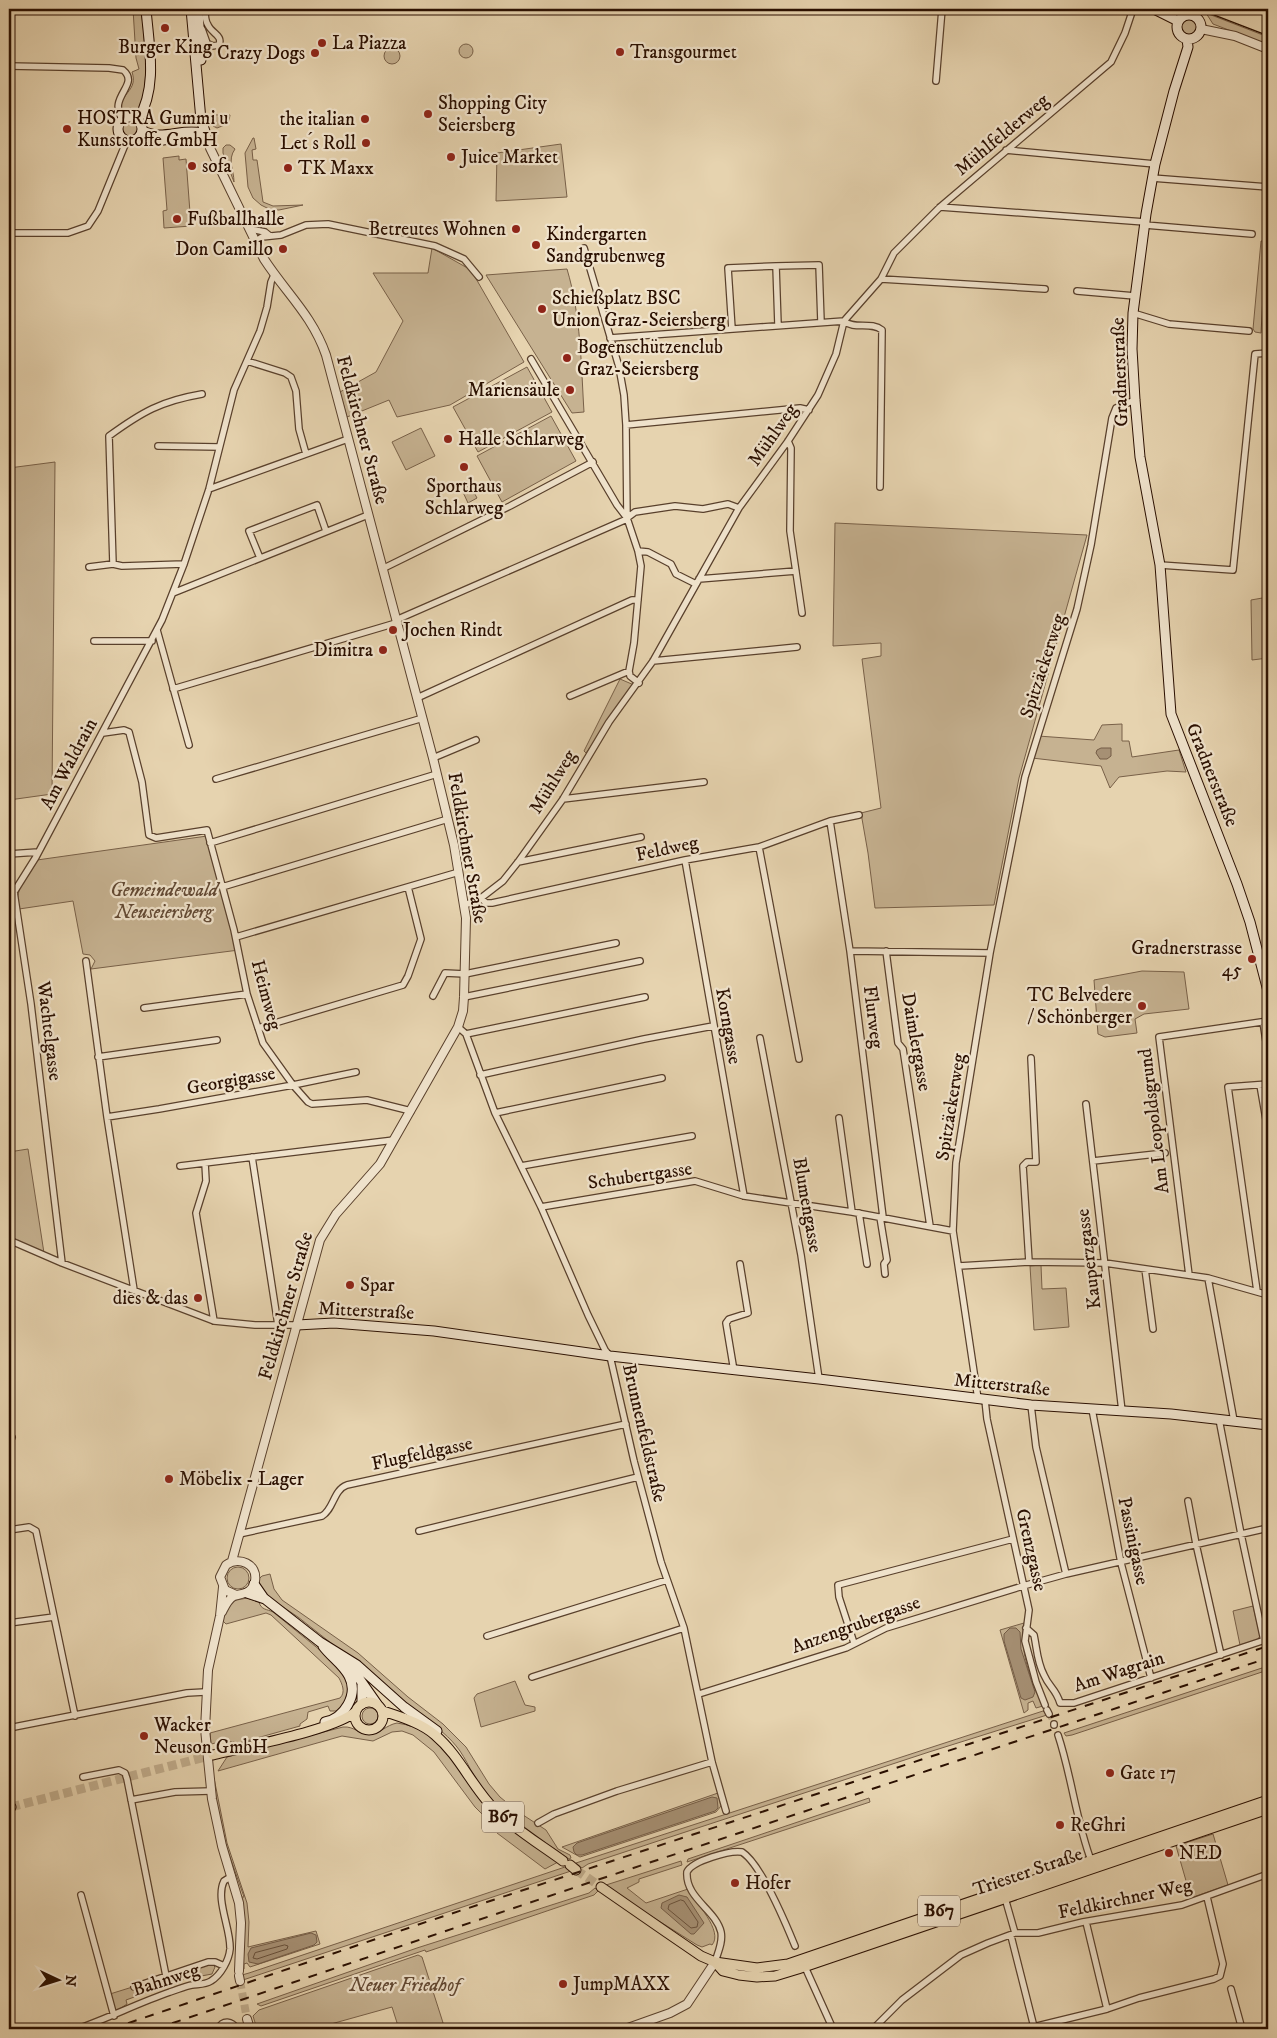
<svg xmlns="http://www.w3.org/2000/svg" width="1277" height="2038" font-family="'IM FELL DW Pica',serif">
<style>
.green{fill:#c6b291;stroke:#786048}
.water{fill:#a69074;stroke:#745c46}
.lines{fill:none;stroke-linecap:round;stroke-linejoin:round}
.shore{stroke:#68503a;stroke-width:1}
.minor-tunnel{stroke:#c0ac8c;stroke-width:5.5;stroke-dasharray:5.5 3;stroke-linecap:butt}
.tertiary-tunnel{stroke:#c0ac8c;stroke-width:8;stroke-dasharray:8 4;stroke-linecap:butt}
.primary-tunnel{stroke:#c0ac8c;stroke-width:9;stroke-dasharray:9 4.5;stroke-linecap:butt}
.minor-casing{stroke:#59402c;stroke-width:8}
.tertiary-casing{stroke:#59402c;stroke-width:10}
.secondary-casing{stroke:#2a0f00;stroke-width:11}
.primary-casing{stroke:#2a0f00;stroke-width:11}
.motorway-casing{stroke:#2a0f00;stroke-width:14}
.minor{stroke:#efe2cb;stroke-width:5.5}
.tertiary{stroke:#efe2cb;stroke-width:8}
.secondary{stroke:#efe2cb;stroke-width:9}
.primary{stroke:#e6d3af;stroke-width:9}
.motorway{stroke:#e6d3af;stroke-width:11}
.rail{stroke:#2a0f00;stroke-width:2;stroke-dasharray:9 9;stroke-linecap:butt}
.poi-dot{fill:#8f2418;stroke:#efe2cb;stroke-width:2}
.labels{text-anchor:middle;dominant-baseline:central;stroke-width:4.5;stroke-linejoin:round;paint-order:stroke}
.shield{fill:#efe2cb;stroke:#654e3d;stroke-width:1}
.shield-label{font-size:18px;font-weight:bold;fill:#2a0f00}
.poi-label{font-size:19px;fill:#2a0f00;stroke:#efe2cb;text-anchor:start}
.street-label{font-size:19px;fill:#2a0f00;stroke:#efe2cb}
.park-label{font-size:19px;font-style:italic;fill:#614833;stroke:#efe2cb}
</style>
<rect width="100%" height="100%" fill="#e6d3af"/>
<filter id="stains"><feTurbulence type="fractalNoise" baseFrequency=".004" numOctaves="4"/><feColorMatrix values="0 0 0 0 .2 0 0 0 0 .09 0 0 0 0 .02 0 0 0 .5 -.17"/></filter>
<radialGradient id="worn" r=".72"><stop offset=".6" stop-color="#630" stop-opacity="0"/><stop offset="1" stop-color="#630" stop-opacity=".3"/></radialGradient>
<path class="green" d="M133 9H141C143 25 155 113 130 113 125 113 124 111 121 107 122 92 138 90 132 72L139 69 136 58Z
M1206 13 1268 37V45L1213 24Z
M1180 27a9 9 0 1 1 18 0a9 9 0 1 1-18 0Z
M459 51a7 7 0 1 1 14 0a7 7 0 1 1-14 0Z
M384 56a8 8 0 1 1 16 0a8 8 0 1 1-16 0Z
M212 115H230C229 124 225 125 217 128L213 126Z
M121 129a9 9 0 1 1 18 0a9 9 0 1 1-18 0Z
M253 138H254L256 149 252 150 253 160H257L263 202 273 206 303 205 279 210H271L261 205 253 198 248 187 245 153Z
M561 144 567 197 496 201 497 153Z
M226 145H230L235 149C227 160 234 170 234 182L223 153V148Z
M179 156V160L186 159 191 226 164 228 163 211 167 210 163 158Z
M1261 241H1266L1261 333 1255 332 1253 329Z
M432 248 471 270 524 362 450 405 397 417 389 400 347 417 340 392 376 372 403 321 373 273H428Z
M567 269C581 316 581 364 584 412L572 413 486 275Z
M527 367 552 412 478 452 453 407Z
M551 416 576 461 502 502 477 456Z
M421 428 435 456 406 470 392 442Z
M55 462 52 794 9 800V468Z
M470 485 477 498 468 503 462 490Z
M835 523 1087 535 1019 778 994 905 875 908 868 853 861 813 881 808 862 659 881 656V643L833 646Z
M1268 597V658L1252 660 1251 600Z
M620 679 634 685 586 753 584 751Z
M1122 724V741H1129L1132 757 1179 750 1186 772 1167 771 1119 777 1110 788 1101 766 1032 758 1038 736 1094 740 1102 725Z
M207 836 239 950 91 969 95 961 90 955 83 954 73 901 19 909C14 889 26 876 37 860Z
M1142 971 1184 972 1189 1009 1144 1014 1135 1019 1137 1033 1105 1037 1098 1034 1094 980Z
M28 1149 44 1253 9 1237V1152Z
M1041 1265 1042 1289 1066 1288 1069 1327 1034 1330 1030 1266Z
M227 1578a11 11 0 1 1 22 0a11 11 0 1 1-22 0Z
M270 1574 274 1589 282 1600 358 1653 408 1697 443 1724 466 1747 489 1784 500 1797 517 1811 546 1830 558 1849 570 1855 571 1858 569 1859C541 1839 511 1823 488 1797 476 1783 470 1766 460 1751 450 1737 437 1727 423 1718L350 1658 298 1617 268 1597 258 1588V1580L262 1576Z
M247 1598 259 1602C261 1610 267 1609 273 1612L331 1659 347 1677 349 1694 339 1711H330L328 1706 308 1712 307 1719 300 1724V1726L239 1743 225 1741 211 1744 210 1733 340 1698C346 1692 342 1684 339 1678L271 1615 266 1613 226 1624 222 1620 232 1601Z
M1253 1606 1260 1636 1257 1640 1240 1645 1233 1611Z
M1024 1623C1019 1651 1031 1681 1043 1706L1036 1708 1033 1701 1028 1703V1710L1024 1713 1000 1630Z
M1268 1666V1670L1072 1735 1066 1736 1064 1733Z
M515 1681 525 1705 535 1707V1711L481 1727 474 1698 477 1694Z
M362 1716a8 8 0 1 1 16 0a8 8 0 1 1-16 0Z
M1043 1711 1047 1715 929 1752 588 1864 582 1868 576 1863Z
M397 1723C445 1729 459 1778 489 1809 495 1816 505 1822 513 1828 528 1839 543 1851 558 1862L545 1869 497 1833 499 1831 475 1807 434 1752 413 1735 402 1731 392 1732 373 1741 342 1736 218 1771 227 1757 343 1727C355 1726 359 1735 370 1734 380 1734 386 1725 397 1723Z
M214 1778 227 1843 247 1903 249 1922 248 1947 316 1931 320 1944 250 1967 247 1963 244 1964V1969L242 1970 244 1916 241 1897H244L223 1837 214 1791Z
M718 1793 721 1806 716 1812 580 1857 562 1847Z
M869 1798 870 1802 687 1862 688 1859Z
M1213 1834 1228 1885 1191 1898 1176 1846Z
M681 1861 682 1865 639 1879V1882L627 1888 646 1903 688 1889C695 1902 724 1931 712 1945L710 1944 702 1947 697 1945 632 1904 606 1885Z
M565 1867 571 1871 243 1980 242 1975 249 1973Z
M595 1888 598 1891 594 1895 426 1952 425 1950 261 2006 257 2004 417 1948 589 1893Z
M418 1955 422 1957 445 2029H399L392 2007 313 2029H257L253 2016 259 2010Z
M206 1964H212L215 1967 212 1974 196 1977 195 1975 126 2000 127 2004 118 2010 115 2009 110 1994Z"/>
<path class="water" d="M1101 748H1111V756L1107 759H1100L1096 753 1097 750Z
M1010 1628H1016L1020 1632 1021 1649 1035 1692 1033 1697 1025 1700 1021 1698 1004 1641V1634Z
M712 1797 717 1798 718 1808 715 1811 582 1855H577L574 1852 573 1847 577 1843Z
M679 1895 687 1897 704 1923 694 1934H691L661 1908 662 1903Z
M311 1933 316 1935 317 1942 314 1945 258 1964 249 1962 248 1954 251 1948Z"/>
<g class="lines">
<path class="shore" d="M681 1900 684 1901 698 1922 697 1927 691 1928 668 1909 669 1905Z
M285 1945 288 1946 287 1949 257 1959 253 1958 255 1953Z"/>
<path class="minor-tunnel" d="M1049 1714 1054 1724"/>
<path class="tertiary-tunnel" d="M240 1981 247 2019"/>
<path class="primary-tunnel" d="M11 1807 213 1755
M576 1870 601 1887"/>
<defs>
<path id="minor" d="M202 29 207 43 212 46 219 45C223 35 212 34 208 25 205 21 205 14 205 9
M9 66 109 68 123 70C141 85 106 97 123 120
M936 81 942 9
M1006 150 1155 164
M1152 178 1268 187
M940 207 1145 222
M1145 225 1252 234
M250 229 265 232 270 236
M9 233H68L88 226 98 211 127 140
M256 241 262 237 281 235 306 225 328 224 435 246 464 259 479 277
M584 248 619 367 624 395 626 425 627 518 638 551 641 566 634 643 629 671 630 676 639 683
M776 266 819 265 821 322
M881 279 1045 289
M1077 291 1135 296
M1133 313 1169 324 1249 331
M844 321C854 330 871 321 882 330L880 487
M732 329 728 268 776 266 778 325
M610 338 844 321
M531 359 617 505 627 518 635 512 675 506 703 509 728 504 739 508
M247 361 285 373 291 377 296 391 299 429 306 454
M626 425 800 408 809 410
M788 441 791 448 790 531 802 613
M158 446 219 447
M209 489 348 439
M638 551 648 552 671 564 676 574 696 584
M260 558 249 531 317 505 326 531
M113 564 109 436C142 412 161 401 202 394
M1160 565 1233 570 1255 354 1268 353
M89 567 113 564 122 566 184 564
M382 569 510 506 593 462
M699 579 796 571
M173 593 368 515
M396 620 627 519
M157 630 189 745
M94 641H152
M653 661 797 647
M173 689 396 623
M570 696 629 671
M417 698 632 600H638
M103 733 124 730 129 732 142 782 149 835 156 838 207 830 234 930 247 994 263 1043 293 1085 356 1072
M433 758 476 740
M216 779 423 718
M563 799 704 782
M830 821 850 951 883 1217
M210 843 437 774
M759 847 799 1059
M9 854 38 852
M685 860 744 1196
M518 862 641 837
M222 887 448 819
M14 892 31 1004 62 1263
M481 898 486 903H492L685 860 759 847 830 821 859 815
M9 900 36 857 162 620 184 564 209 489 234 390 260 331 267 307 271 282 274 275
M465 905 481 898 503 881 518 862 563 799 609 722 653 661 739 508 788 441 818 395 836 354 844 321 881 279 894 253 940 207 1111 62 1125 33 1133 9
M236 937 459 872
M850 951 990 953
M886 951 898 1043 903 1049 930 1226
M86 961 107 1117 134 1290
M433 996 445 973 465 974 616 943
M464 997 640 961
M144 1008 247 994
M1263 1022 1267 1048
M458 1027 466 1034 495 1113 541 1207 588 1315 605 1350 610 1356 634 1461 661 1562 684 1628 712 1762 726 1811
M258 1028 403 985 408 976 421 939 408 887
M466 1034 645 997
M760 1038 801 1255 819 1379
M98 1057 217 1040
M480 1075 644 1039 713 1026
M1260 1085 1268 1131
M1086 1104 1122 1411
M495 1113 662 1078
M107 1117 159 1109 293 1085 308 1102 312 1104 367 1100 411 1111
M839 1118 852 1212
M252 1157 278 1325
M1093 1161 1165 1153
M205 1163 206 1181 196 1213 214 1321
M180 1166 394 1140
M521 1166 692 1136
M541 1207 695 1181 744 1196 852 1212 953 1231
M859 1213 867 1264
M880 1217 887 1260 884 1264 885 1274
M9 1240 62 1263 214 1321 255 1325H297
M1029 1262 1023 1166 1027 1162H1036L1031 1058
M959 1266 1029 1262 1105 1263 1208 1278 1268 1295
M1145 1269 1153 1329
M1189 1275 1159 1037 1268 1021
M1208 1278 1234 1421
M1257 1291 1228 1087 1268 1084
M734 1371 726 1323 729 1319 748 1313 740 1264
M978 1399 953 1231 956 1163 990 953 1025 777 1077 609 1091 545 1112 418 1116 408 1135 400
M985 1400 987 1419 1029 1610 1025 1641 1036 1682 1045 1705
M1031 1405 1036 1447 1066 1574
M1092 1409 1121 1563 1151 1678
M1219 1419 1241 1534 1264 1641
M9 1438 12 1437
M1188 1501 1196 1544 1221 1655
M9 1530 29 1527 36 1531 75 1716
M419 1531 638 1477
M239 1534 322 1516C334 1509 333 1490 347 1485L626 1424
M9 1623 54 1617
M1026 1628 1034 1635C1037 1649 1037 1662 1044 1675 1049 1687 1056 1689 1060 1703H1074L1268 1639
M487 1636 667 1580
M854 1643 839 1597 838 1585 1013 1539
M532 1677 684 1628
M699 1694 846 1648 886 1628 1023 1586 1066 1574 1268 1528
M1047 1710 1049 1714
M1054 1724V1725
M9 1728 187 1693 205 1692
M1058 1735C1072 1777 1076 1822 1092 1863
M83 1777 119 1770 125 1773 127 1779 166 1976
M131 1800 175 1792 211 1791
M538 1823 554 1814 617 1791 712 1762
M81 1895 114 2016
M1005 1898 1015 1933
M1086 1922 1107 2009
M1011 1936 1034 2027
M715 1962C718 1952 723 1942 721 1932 716 1910 685 1898 687 1872 692 1861 730 1850 742 1852 761 1864 786 1924 795 1946
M805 1967 833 2029
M134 1987 208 1962H215L224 1966
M1231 1989 1242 2029
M1202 2028V2029
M77 2029C109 2018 138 2003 170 1992 177 1990 185 1986 192 1985 198 1984 205 1985 211 1981 221 1975 229 1960 230 1949 231 1929 215 1899 224 1881L232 1876
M218 2029C223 2019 232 2021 237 2029
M873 2029 902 2000 961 1955 988 1943 1015 1933H1038L1083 1922 1182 1905 1268 1874
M1025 2029 1107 2009 1139 1998 1214 1979 1220 1976 1223 1964 1207 1897"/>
<path id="tertiary" d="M1201 29 1235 36 1268 49
M206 134 210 148 264 259C286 293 312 315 326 355L433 758 454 845 466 918 464 997 463 1011 458 1027 380 1164 336 1214 320 1240 232 1561
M223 1587 220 1616 208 1670 205 1729 212 1799 222 1846 239 1903 241 1923 239 1971
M222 1612C225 1606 228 1599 234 1596 243 1593 252 1594 255 1581 258 1564 239 1556 226 1565L220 1577 225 1590 236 1595
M239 1976 240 1981
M247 2019 250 2029
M625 2029 670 2013 687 2004 715 1962"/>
<path id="secondary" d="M191 9 201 120 206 134
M198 9 201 60
M1154 9 1178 21
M1177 27a12 12 0 1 1 24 0a12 12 0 1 1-24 0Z
M1187 39 1188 47 1174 91 1155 164 1146 214 1133 313 1132 349 1135 400 1140 457 1160 565 1171 714 1237 884 1250 922 1268 991
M118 129a12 12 0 1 1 24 0a12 12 0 1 1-24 0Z
M138 120C158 87 149 46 146 9
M142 130C159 142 182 128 201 133
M137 139 163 140 206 134
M297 1325 334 1323 434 1331 610 1356 819 1379 1031 1405 1171 1414 1268 1425
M254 1584 263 1597
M247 1593 265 1599 320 1642 357 1665 404 1707 437 1731
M323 1646C331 1657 343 1664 349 1676 359 1695 344 1718 325 1722
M349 1664 377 1704
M362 1704V1685"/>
<path id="primary" d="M355 1716a14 14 0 1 1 28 0a14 14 0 1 1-28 0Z
M383 1711C400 1717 420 1722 435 1735 460 1756 472 1787 495 1810 515 1829 541 1845 563 1861
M213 1755C243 1747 339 1729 356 1711
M9 1808 11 1807
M570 1865 576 1870
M601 1887 666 1932 701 1956 715 1962 723 1971 739 1975 757 1977 775 1976 798 1969 1268 1809
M715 1962 757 1968 788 1964 1268 1800"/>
<path id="motorway" d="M1216 9 1268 29
M1246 9 1268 17"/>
</defs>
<use href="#minor" class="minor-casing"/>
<use href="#tertiary" class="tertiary-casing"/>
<use href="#secondary" class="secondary-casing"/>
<use href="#primary" class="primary-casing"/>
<use href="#motorway" class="motorway-casing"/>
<use href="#minor" class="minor"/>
<use href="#tertiary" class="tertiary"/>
<use href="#secondary" class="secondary"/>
<use href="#primary" class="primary"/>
<use href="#motorway" class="motorway"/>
<path class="rail" d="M111 2029 429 1921 1268 1646
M155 2029 588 1883 1268 1658"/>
</g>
<g class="poi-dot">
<circle cx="165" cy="28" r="5"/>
<circle cx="322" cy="43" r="5"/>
<circle cx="620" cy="52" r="5"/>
<circle cx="315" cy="53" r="5"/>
<circle cx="428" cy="114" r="5"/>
<circle cx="365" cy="119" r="5"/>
<circle cx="67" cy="129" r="5"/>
<circle cx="366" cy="143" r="5"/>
<circle cx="451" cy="157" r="5"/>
<circle cx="192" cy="166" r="5"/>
<circle cx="288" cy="168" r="5"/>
<circle cx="177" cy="219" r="5"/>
<circle cx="516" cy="229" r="5"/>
<circle cx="536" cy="245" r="5"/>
<circle cx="283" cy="249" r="5"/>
<circle cx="542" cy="309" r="5"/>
<circle cx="567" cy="358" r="5"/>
<circle cx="570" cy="390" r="5"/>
<circle cx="448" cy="439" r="5"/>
<circle cx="464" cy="467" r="5"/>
<circle cx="393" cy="630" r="5"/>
<circle cx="383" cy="650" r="5"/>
<circle cx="1252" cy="959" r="5"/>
<circle cx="1142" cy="1006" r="5"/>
<circle cx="350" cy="1285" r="5"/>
<circle cx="198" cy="1298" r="5"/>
<circle cx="169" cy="1479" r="5"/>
<circle cx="144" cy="1736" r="5"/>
<circle cx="1110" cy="1773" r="5"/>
<circle cx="1060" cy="1825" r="5"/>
<circle cx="1169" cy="1853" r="5"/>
<circle cx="735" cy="1883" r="5"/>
<circle cx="563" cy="1984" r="5"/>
</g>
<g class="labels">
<g class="shield">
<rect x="482" y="1801.5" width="42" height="31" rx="4"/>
<rect x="918" y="1895.5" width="42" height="31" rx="4"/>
</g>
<g class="shield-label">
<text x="503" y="1817">B67</text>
<text x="939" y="1911">B67</text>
</g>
<g class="poi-label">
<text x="332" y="43">La Piazza</text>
<text x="165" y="47" text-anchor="middle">Burger King</text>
<text x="630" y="52">Transgourmet</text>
<text x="305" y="53" text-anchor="end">Crazy Dogs</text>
<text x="438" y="103">Shopping City<tspan x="438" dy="22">Seiersberg</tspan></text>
<text x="77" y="118">HOSTRA Gummi u<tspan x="77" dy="22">Kunststoffe GmbH</tspan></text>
<text x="355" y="119" text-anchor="end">the italian</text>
<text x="356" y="143" text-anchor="end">Let ́s Roll</text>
<text x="461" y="157">Juice Market</text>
<text x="202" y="166">sofa</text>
<text x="298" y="168">TK Maxx</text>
<text x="187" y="219">Fußballhalle</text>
<text x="506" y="229" text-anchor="end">Betreutes Wohnen</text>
<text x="546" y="234">Kindergarten<tspan x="546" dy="22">Sandgrubenweg</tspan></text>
<text x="273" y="249" text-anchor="end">Don Camillo</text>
<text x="552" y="298">Schießplatz BSC<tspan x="552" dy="22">Union Graz-Seiersberg</tspan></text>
<text x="577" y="347">Bogenschützenclub<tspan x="577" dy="22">Graz-Seiersberg</tspan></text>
<text x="560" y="390" text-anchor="end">Mariensäule</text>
<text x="458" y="439">Halle Schlarweg</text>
<text x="464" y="486" text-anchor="middle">Sporthaus<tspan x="464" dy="22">Schlarweg</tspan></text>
<text x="403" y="630">Jochen Rindt</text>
<text x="373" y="650" text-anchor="end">Dimitra</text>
<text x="1242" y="948" text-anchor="end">Gradnerstrasse<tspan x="1242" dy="22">45</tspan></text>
<text x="1132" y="995" text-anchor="end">TC Belvedere<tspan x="1132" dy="22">/ Schönberger</tspan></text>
<text x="360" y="1285">Spar</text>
<text x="188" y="1298" text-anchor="end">dies &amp; das</text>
<text x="179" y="1479">Möbelix - Lager</text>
<text x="154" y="1725">Wacker<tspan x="154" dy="22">Neuson GmbH</tspan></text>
<text x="1120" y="1773">Gate 17</text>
<text x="1070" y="1825">ReGhri</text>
<text x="1179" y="1853">NED</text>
<text x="745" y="1883">Hofer</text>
<text x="573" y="1984">JumpMAXX</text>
</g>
<g class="street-label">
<text transform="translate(1002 135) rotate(-40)">Mühlfelderweg</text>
<text transform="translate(1120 372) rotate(-92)">Gradnerstraße</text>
<text transform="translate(362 430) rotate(75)">Feldkirchner Straße</text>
<text transform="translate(773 435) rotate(-55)">Mühlweg</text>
<text transform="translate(1043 666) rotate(-72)">Spitzäckerweg</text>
<text transform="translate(69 764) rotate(-62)">Am Waldrain</text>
<text transform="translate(1212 775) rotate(68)">Gradnerstraße</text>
<text transform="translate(553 782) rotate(-58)">Mühlweg</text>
<text transform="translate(467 848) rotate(80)">Feldkirchner Straße</text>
<text transform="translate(667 849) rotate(-12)">Feldweg</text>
<text transform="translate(266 995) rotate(75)">Heimweg</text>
<text transform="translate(873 1017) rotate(83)">Flurweg</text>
<text transform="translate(728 1026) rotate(80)">Korngasse</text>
<text transform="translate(49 1031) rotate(83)">Wachtelgasse</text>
<text transform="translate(916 1042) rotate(80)">Daimlergasse</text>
<text transform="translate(231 1081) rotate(-10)">Georgigasse</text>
<text transform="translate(951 1107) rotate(-81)">Spitzäckerweg</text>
<text transform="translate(1154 1121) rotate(-97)">Am Leopoldsgrund</text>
<text transform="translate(640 1176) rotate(-8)">Schubertgasse</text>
<text transform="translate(807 1205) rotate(80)">Blumengasse</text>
<text transform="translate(1089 1259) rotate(-97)">Kauperzgasse</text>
<text transform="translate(286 1306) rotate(-74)">Feldkirchner Straße</text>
<text transform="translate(366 1311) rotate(3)">Mitterstraße</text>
<text transform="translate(1002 1385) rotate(6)">Mitterstraße</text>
<text transform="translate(644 1433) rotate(77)">Brunnenfeldstraße</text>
<text transform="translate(422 1454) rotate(-12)">Flugfeldgasse</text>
<text transform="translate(1133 1541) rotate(78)">Passinigasse</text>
<text transform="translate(1031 1550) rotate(77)">Grenzgasse</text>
<text transform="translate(856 1625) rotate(-20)">Anzengrubergasse</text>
<text transform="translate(1119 1672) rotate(-18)">Am Wagrain</text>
<text transform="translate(1028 1872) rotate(-19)">Triester Straße</text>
<text transform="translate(1125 1899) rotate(-12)">Feldkirchner Weg</text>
<text transform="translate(166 1980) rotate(-18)">Bahnweg</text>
</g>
<g class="park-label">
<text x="164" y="890">Gemeindewald<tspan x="164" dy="22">Neuseiersberg</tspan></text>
<text x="405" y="1985">Neuer Friedhof</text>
</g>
</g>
<rect width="1277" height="2038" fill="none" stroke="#e6d3af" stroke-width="30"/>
<rect x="10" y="10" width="1257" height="2018" fill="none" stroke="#2a0f00" stroke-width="2.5"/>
<rect x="15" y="15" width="1247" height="2008" fill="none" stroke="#2a0f00"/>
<g transform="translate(58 1980) rotate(94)" stroke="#efe2cb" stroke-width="4" paint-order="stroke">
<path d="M0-4L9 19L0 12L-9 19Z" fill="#2a0f00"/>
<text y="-8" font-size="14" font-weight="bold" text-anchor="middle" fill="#2a0f00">N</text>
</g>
<rect width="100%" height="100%" filter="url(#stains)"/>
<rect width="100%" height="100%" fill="url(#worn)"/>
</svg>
